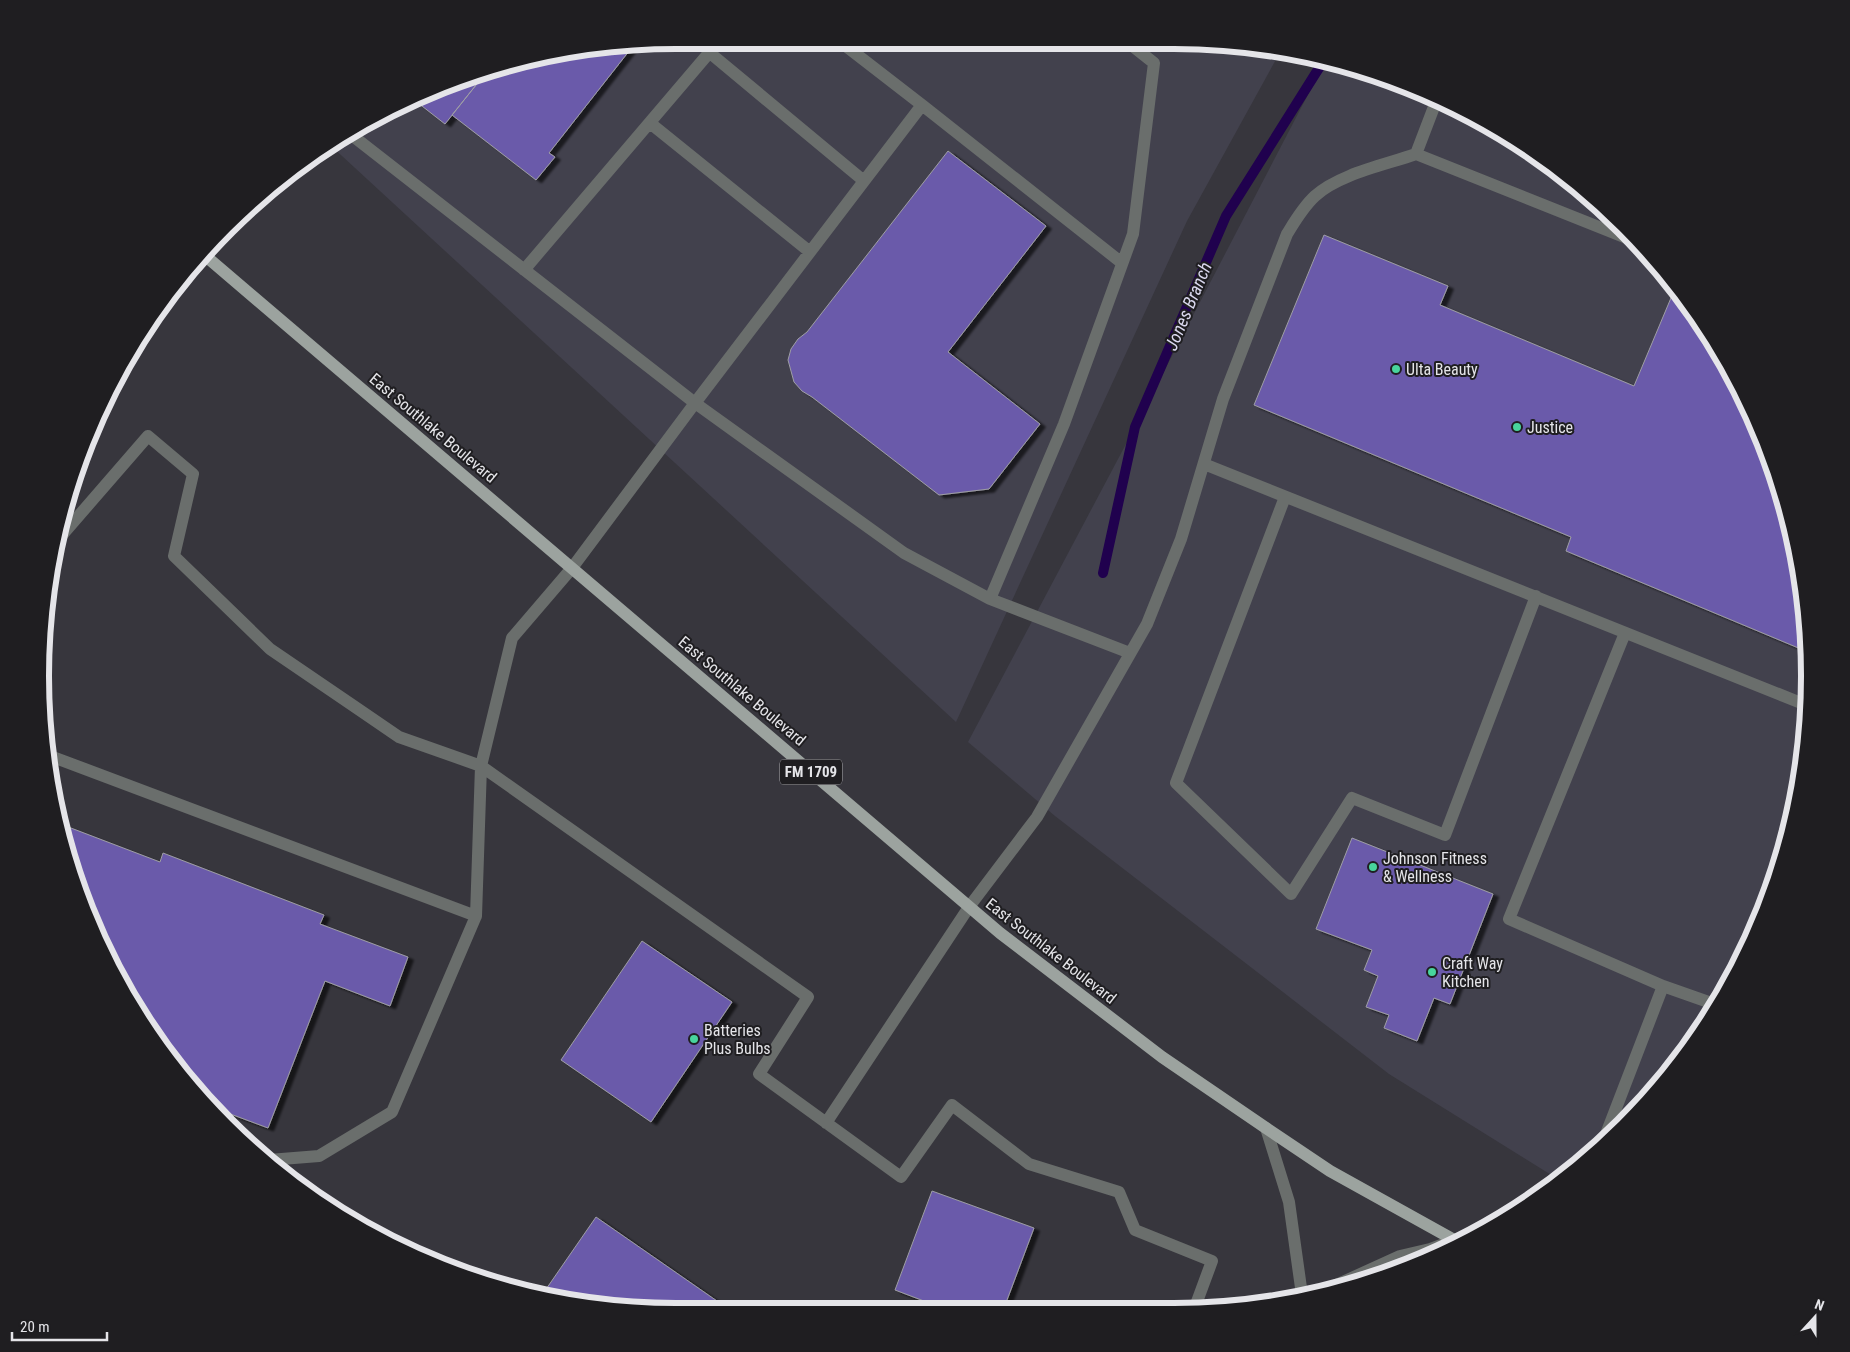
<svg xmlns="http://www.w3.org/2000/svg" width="1850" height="1352" font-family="'Roboto Condensed',sans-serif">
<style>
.built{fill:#42414d}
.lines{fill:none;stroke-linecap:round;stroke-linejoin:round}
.stream{stroke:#20014e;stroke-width:10}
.building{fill:#6b5aaa;stroke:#9e9ea5;filter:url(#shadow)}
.service{stroke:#6a6e6c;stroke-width:12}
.primary{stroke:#9ca39f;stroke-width:12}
.poi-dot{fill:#48d49d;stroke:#1f1e21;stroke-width:2}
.labels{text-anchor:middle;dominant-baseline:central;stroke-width:4;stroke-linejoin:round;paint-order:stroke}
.shield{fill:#1f1e21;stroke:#aaa9ad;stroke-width:1}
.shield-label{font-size:15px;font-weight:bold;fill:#e5e5e9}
.poi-label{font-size:16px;fill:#e5e5e9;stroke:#1f1e21;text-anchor:start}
.street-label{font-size:16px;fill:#e5e5e9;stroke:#1f1e21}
.water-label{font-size:18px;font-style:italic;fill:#dad8ee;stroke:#1f1e21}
.rim{fill:none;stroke:#e5e5e9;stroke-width:6}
</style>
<defs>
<filter id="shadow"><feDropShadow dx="5.5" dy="3" stdDeviation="1" flood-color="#0009"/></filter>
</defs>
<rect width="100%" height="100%" fill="#37363d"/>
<path class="built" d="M676 40H1174L1279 54 1187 221 956 722 329 144 432 89 511 62Z
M1326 60 1338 62 1418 89 1527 147 1594 198 1678 289 1744 394 1788 511 1809 634 1805 759 1776 880 1725 994 1652 1095 1561 1181 1389 1074 1055 816 968 742 1135 427Z"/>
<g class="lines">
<path class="stream" d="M1103 573 1135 427 1226 216 1324 60"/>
</g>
<path class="building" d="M633 46 549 153 555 157 536 180 452 115 488 70 511 62Z
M488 70 445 124 413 99 432 89Z
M948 151 1046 226 948 352 1040 424 989 489 939 495 812 397 802 391 794 382 788 360 791 349 798 339 807 332Z
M1324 235 1448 286 1440 305 1634 386 1676 286 1744 394 1788 511 1809 634 1808 652 1566 551 1571 537 1254 405Z
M63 825 160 862 163 853 324 915 320 924 408 957 390 1006 325 981 268 1128 217 1109 172 1063 88 919Z
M1352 838 1493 894 1450 1004 1434 998 1417 1041 1384 1028 1389 1015 1366 1007 1378 976 1364 970 1372 950 1316 929Z
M642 941 732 1002 651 1122 561 1060Z
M932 1191 1034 1228 1004 1308 945 1309 895 1290Z
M596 1217 730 1310 634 1311 542 1295Z"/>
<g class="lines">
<path class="service" d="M838 40 922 105 695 403 904 553 990 599 1064 424 1133 234 1154 63 1125 40
M710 53 864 181
M922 105 1122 263
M650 123 810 252
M1416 154 1437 99
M524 270 720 40
M1204 464 1806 705
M1285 497 1176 783 1291 894 1352 798 1445 835 1536 596
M56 542 148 436 193 474 174 556 270 649 361 711 399 737 481 766 512 638 572 568 695 403 349 133
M990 599 1130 653
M1625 633 1509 919 1663 986
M45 754 476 916 392 1112 319 1156 269 1160
M481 766 808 997 759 1074 901 1177 952 1105 1029 1164 1119 1192 1135 1230 1212 1261 1195 1307
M476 916 481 766
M826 1123 969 907 1037 817 1147 624 1181 539 1223 399 1287 234C1295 221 1303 207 1315 196 1339 174 1385 165 1416 154L1634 241
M1266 1128 1289 1202 1302 1295
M1603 1142 1663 986 1717 1005
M1334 1286 1400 1256 1430 1249 1454 1240"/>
<path class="primary" d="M202 253 1000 933 1162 1057 1266 1128 1330 1171 1456 1241"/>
</g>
<g class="poi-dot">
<circle cx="1396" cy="369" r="5"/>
<circle cx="1517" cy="427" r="5"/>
<circle cx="1373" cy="867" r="5"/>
<circle cx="1432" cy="972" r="5"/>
<circle cx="694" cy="1039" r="5"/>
</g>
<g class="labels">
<rect class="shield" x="780" y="759.5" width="62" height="25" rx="4"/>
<g class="shield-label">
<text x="811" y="772">FM 1709</text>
</g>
<g class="poi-label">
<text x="1406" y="369">Ulta Beauty</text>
<text x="1527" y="427">Justice</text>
<text x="1383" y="858">Johnson Fitness<tspan x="1383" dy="18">&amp; Wellness</tspan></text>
<text x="1442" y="963">Craft Way<tspan x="1442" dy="18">Kitchen</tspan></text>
<text x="704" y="1030">Batteries<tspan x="704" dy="18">Plus Bulbs</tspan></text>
</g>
<g class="street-label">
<text transform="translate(433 428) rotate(40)">East Southlake Boulevard</text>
<text transform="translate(742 691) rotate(40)">East Southlake Boulevard</text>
<text transform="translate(1051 951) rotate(38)">East Southlake Boulevard</text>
</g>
<g class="water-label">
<text transform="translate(1188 306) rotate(-67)">Jones Branch</text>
</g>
</g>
<path d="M0 0H1850V1352H0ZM676 49H1174A627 627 0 0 1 1801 676V676A627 627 0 0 1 1174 1303H676A627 627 0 0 1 49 676V676A627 627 0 0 1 676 49Z" fill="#1f1e21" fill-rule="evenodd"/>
<path class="rim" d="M676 49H1174A627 627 0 0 1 1801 676V676A627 627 0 0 1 1174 1303H676A627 627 0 0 1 49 676V676A627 627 0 0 1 676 49Z"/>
<g transform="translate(1815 1317) rotate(21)" stroke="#1f1e21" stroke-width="4" paint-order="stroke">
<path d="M0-4L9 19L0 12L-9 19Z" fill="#e5e5e9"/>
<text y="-8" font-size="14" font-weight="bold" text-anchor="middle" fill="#e5e5e9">N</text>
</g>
<path d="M12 1332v8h95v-8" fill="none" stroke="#e5e5e9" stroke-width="2.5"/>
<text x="20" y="1332" font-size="15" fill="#e5e5e9" stroke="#1f1e21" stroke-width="4" paint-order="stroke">20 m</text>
</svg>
